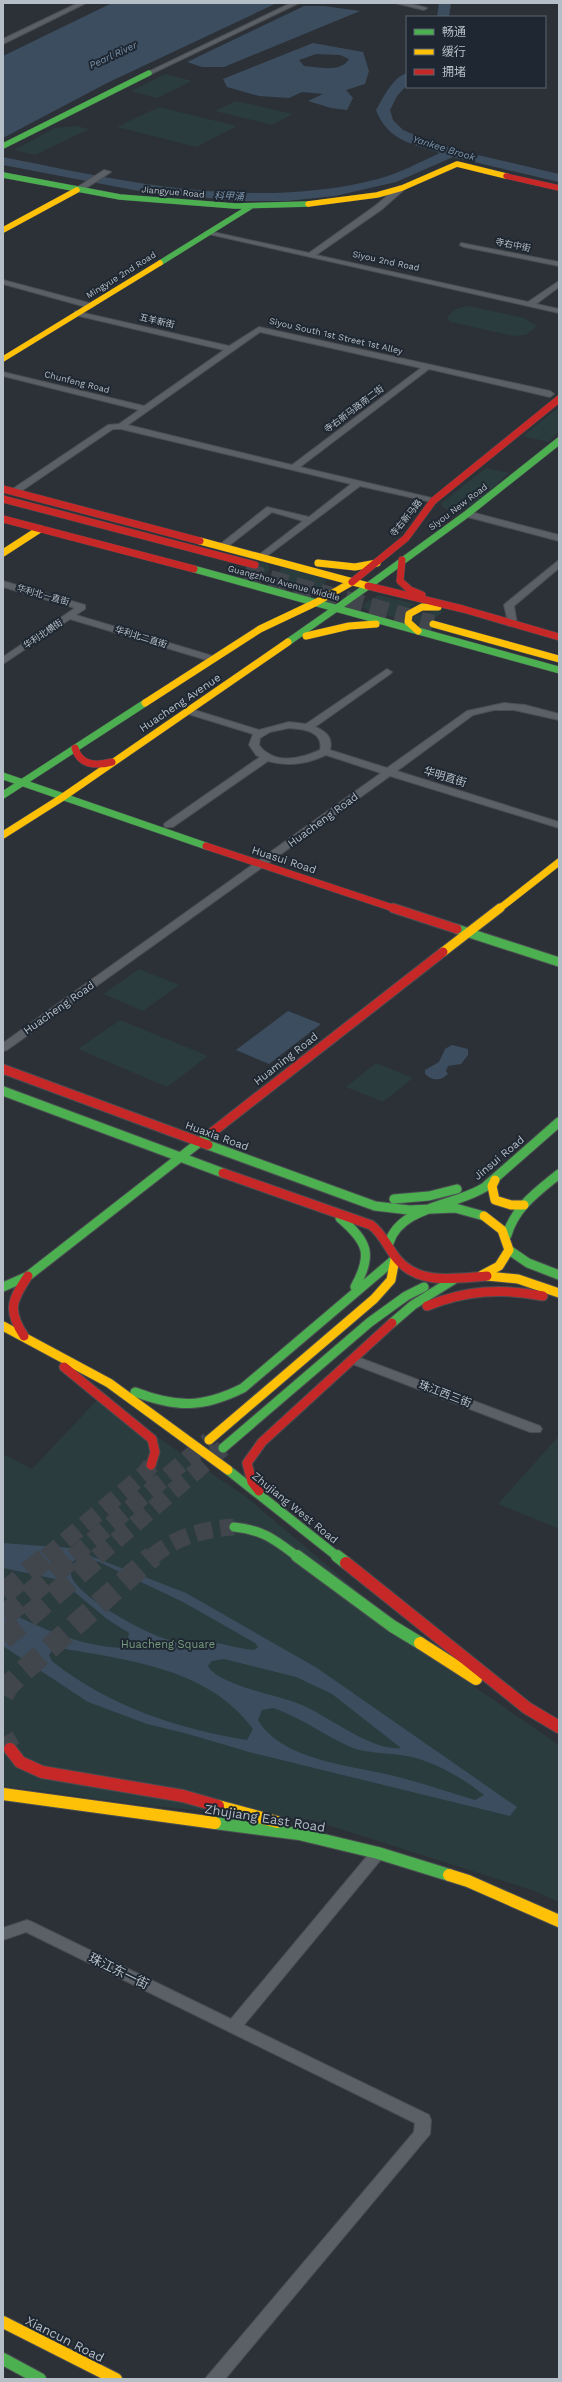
<svg xmlns="http://www.w3.org/2000/svg" width="562" height="2382" font-family="'Work Sans','Noto Sans SC',sans-serif">
<style>
.green{fill:#2a3c3d}
.water{fill:#3c4d5f;fill-rule:evenodd}
.lines{fill:none;stroke-linecap:round;stroke-linejoin:round}
.river{fill:#3c4d5f;fill-rule:evenodd}
.secondary-tunnel-far1{stroke:#41464d;stroke-width:17;stroke-dasharray:17 8;stroke-linecap:butt}
.secondary-tunnel{stroke:#41464d;stroke-width:22;stroke-dasharray:22 11;stroke-linecap:butt}
.highway-tunnel{stroke:#41464d;stroke-width:18;stroke-dasharray:18 8;stroke-linecap:butt}
.street-casing{stroke:#4a4d52;stroke-width:2}
.fast-far3-casing{stroke:#4a4d52;stroke-width:6}
.fast-far2-casing{stroke:#4a4d52;stroke-width:8}
.fast-far1-casing{stroke:#4a4d52;stroke-width:11}
.fast-casing{stroke:#4a4d52;stroke-width:14}
.slow-far3-casing{stroke:#4a4d52;stroke-width:6}
.slow-far2-casing{stroke:#4a4d52;stroke-width:8}
.slow-far1-casing{stroke:#4a4d52;stroke-width:11}
.slow-casing{stroke:#4a4d52;stroke-width:14}
.jam-far3-casing{stroke:#4a4d52;stroke-width:6}
.jam-far2-casing{stroke:#4a4d52;stroke-width:8}
.jam-far1-casing{stroke:#4a4d52;stroke-width:11}
.jam-casing{stroke:#4a4d52;stroke-width:14}
.street{fill:#5b6066;fill-rule:evenodd}
.fast-far3{stroke:#4caf50;stroke-width:5.5}
.fast-far2{stroke:#4caf50;stroke-width:7}
.fast-far1{stroke:#4caf50;stroke-width:9}
.fast{stroke:#4caf50;stroke-width:12}
.slow-far3{stroke:#ffc107;stroke-width:5.5}
.slow-far2{stroke:#ffc107;stroke-width:7}
.slow-far1{stroke:#ffc107;stroke-width:9}
.slow{stroke:#ffc107;stroke-width:12}
.jam-far3{stroke:#c62828;stroke-width:5.5}
.jam-far2{stroke:#c62828;stroke-width:7}
.jam-far1{stroke:#c62828;stroke-width:9}
.jam{stroke:#c62828;stroke-width:12}
.labels{text-anchor:middle;dominant-baseline:central;stroke-width:4;stroke-linejoin:round;paint-order:stroke}
.far-street-label{font-size:9px;fill:#b6bec7;stroke:#1f2832}
.far-water-label{font-size:10px;font-style:italic;fill:#7a91a8;stroke:#1f2832}
.street-label{font-size:11px;fill:#b6bec7;stroke:#1f2832}
.park-label{font-size:11px;fill:#779b7d;stroke:#1f2832}
.near-street-label{font-size:13px;fill:#b6bec7;stroke:#1f2832}
</style>
<rect width="100%" height="100%" fill="#2c3137"/>
<path class="green" d="M166 74 192 81 157 98 131 91Z
M236 101 293 114 272 125 215 111Z
M159 107 237 126 196 147 117 127Z
M76 126 89 129 35 155 14 150 55 128Z
M469 306 524 318 537 326 526 335 513 336 451 322 447 319C450 310 460 307 469 306Z
M559 407V432L548 442 523 436Z
M486 468 509 473C491 488 468 519 443 508L441 503Z
M260 561 269 565V571L258 577H239Z
M282 567 327 579C316 603 283 586 265 581L279 573Z
M378 595 415 604 398 615 399 619 362 608 365 603Z
M438 610 444 611 425 627 414 622 413 616Z
M139 969 179 985 143 1011 103 994Z
M120 1020 208 1056 167 1087 78 1049Z
M376 1063 413 1078 383 1102 346 1087Z
M99 1398 245 1496 453 1672 559 1745V1902L532 1890 312 1820 150 1806 3 1786V1454L32 1469Z
M558 1437H559V1529L498 1504Z"/>
<path class="water" d="M112 3H277L107 83 3 138V56Z
M304 6H324L360 11 224 67H202L187 62Z
M313 43 363 52 369 71 365 84 346 90 353 98 347 110 331 108 308 101 323 94 302 92 289 98 259 96 227 87 223 79ZM316 54 340 55 349 59C341 73 318 67 304 66L299 60Z
M288 1011 321 1024 269 1064 236 1050Z
M452 1045 468 1049V1055L461 1064 448 1066 446 1071 448 1074C441 1081 432 1081 425 1074V1070L439 1062 445 1049Z
M3 1543 70 1548 186 1593 317 1668 517 1807 510 1816 249 1752 188 1734 147 1724 88 1702 3 1646V1609C40 1628 84 1648 126 1648L129 1633 107 1619 60 1580 3 1568ZM78 1558 99 1562 183 1602 255 1643 258 1647 254 1650C239 1649 226 1644 212 1642 197 1641 180 1644 166 1639 145 1633 76 1596 71 1575 70 1572 71 1567 71 1563ZM55 1647C125 1660 208 1667 253 1729L247 1740C178 1729 108 1706 52 1661L49 1655ZM224 1659 296 1677 332 1694 401 1748C369 1751 327 1714 297 1703 277 1695 218 1685 208 1666L212 1661ZM273 1708C300 1717 321 1733 346 1745 367 1755 391 1752 412 1757 437 1763 464 1779 484 1795L475 1800C451 1793 426 1784 402 1778 359 1766 282 1762 258 1720L262 1710Z"/>
<g class="lines">
<path class="river" d="M439 3H451L449 17H437Z
M407 73V85L397 96 390 110 393 120 403 130 424 139 456 150 559 174V182L453 157 396 182 335 196 287 201H240L144 192 3 165V157C126 182 254 211 378 179 400 173 420 162 440 153 412 144 387 140 376 110 383 98 393 77 407 73Z"/>
<path class="secondary-tunnel-far1" d="M46 1557 144 1474 151 1465
M73 1557 209 1440
M97 1557 223 1448
M152 1557C175 1537 204 1529 234 1527"/>
<path class="secondary-tunnel" d="M3 1594 48 1556
M3 1617 74 1556
M3 1639 99 1556
M3 1695 8 1686 20 1674 153 1556
M3 1737 10 1749"/>
<path class="highway-tunnel" d="M245 572 433 624"/>
<defs>
<path id="street" d="M78 3H86L3 44V39Z
M291 3H299L151 74 146 73Z
M395 3H408L427 8 424 10Z
M104 170 111 172 80 192 73 190Z
M399 186 406 188 381 210 316 255 528 302 559 281V287L536 304 559 309V313L204 233 208 231 309 253 375 206Z
M461 243 559 262V266L464 247 460 245Z
M3 280 93 304 94 306 90 308 3 284Z
M75 311 229 346 259 327 550 391 554 394 550 397 429 369 300 467 436 499V503L360 486 263 559 258 556 260 554 303 521 272 512 226 548 223 549 218 546 267 507 309 517 351 484 121 429H113L17 494H11V490L108 425 119 424 139 410 3 376V372L144 406 224 350 75 315ZM260 332 421 368 292 465 128 425Z
M467 511 559 535V541L464 516 463 514Z
M559 560V568L514 606 517 624 515 626H509L504 605 506 603Z
M3 581 85 605V609L76 615 216 657 218 659 213 662 210 661 70 619 3 664V657L75 608 3 587Z
M387 669 392 672 390 674 315 727C326 731 333 738 330 750L387 768 467 711 504 703 525 705 559 714V720L514 710H494L473 715 397 771 559 822V828L390 776 7 1050 3 1051V1043L381 773 326 755C306 764 289 767 268 761L173 827H165L164 825 165 823 260 757 256 755 249 745 253 734 185 713V709H191L259 730 289 722 306 724ZM289 728C303 729 324 731 320 750 300 759 274 765 259 745L260 738 270 732Z
M355 1356 540 1426 542 1429 540 1432H530L350 1363 349 1360 350 1357Z
M378 1847 383 1849 385 1853 383 1857 244 2025 429 2115 431 2120 430 2134 225 2379H205L414 2132 415 2123 26 1932 3 1940V1928L27 1920 32 1922 231 2019 373 1849Z"/>
<path id="fast-far3" d="M3 146 149 73
M3 175 120 197 235 206 308 204
M160 263 250 207"/>
<path id="fast-far2" d="M194 569 559 670
M368 586 467 514 559 441
M288 642 368 586
M3 776 206 846
M3 795 145 703"/>
<path id="fast-far1" d="M457 929 559 962
M3 1091 223 1173
M208 1145 375 1206 409 1210 455 1208 484 1216
M394 1199 429 1196 457 1189
M340 1218C368 1242 373 1254 355 1287
M507 1235C515 1207 537 1192 559 1174
M389 1243C400 1206 456 1206 485 1187L559 1122
M509 1250 528 1263 559 1275
M3 1287 28 1276 210 1134
M392 1323 413 1305 453 1280
M135 1392C177 1408 203 1408 243 1388L395 1259
M223 1448 370 1322 406 1296 424 1287
M228 1470 338 1557
M234 1527C264 1530 275 1540 298 1557"/>
<path id="fast" d="M297 1556 392 1626 420 1643
M337 1556 346 1563
M215 1823 299 1834 378 1853 449 1875
M3 2359 40 2379"/>
<path id="slow-far3" d="M308 204 377 195 402 188 457 164 506 176
M3 230 77 190
M3 359 160 263"/>
<path id="slow-far2" d="M200 541 368 586
M3 553 40 529
M318 563 355 567 377 563
M433 624 559 659
M418 631 408 622 409 614 422 607H438
M306 636 349 626 376 624
M145 703 260 629 317 602 352 582
M3 835 63 797 288 642
M499 909 559 862"/>
<path id="slow-far1" d="M443 952 500 908
M495 1180 492 1186 495 1200 511 1205H524
M482 1275 499 1266 509 1250 502 1230 484 1216
M487 1276 518 1279 559 1293
M3 1326 109 1383 228 1470
M209 1440 374 1299 391 1280 395 1259"/>
<path id="slow" d="M420 1643 476 1679
M3 1794 215 1823
M218 1806 277 1822
M449 1875 468 1881 559 1921
M3 2322 116 2379"/>
<path id="jam-far3" d="M506 176 559 188
M558 400 559 399"/>
<path id="jam-far2" d="M3 489 200 541
M3 499 255 565
M3 519 194 569
M402 560 400 581 410 590 422 595
M352 582 406 538 433 501 559 399
M368 586 463 609 559 637
M75 748C80 766 96 766 112 762
M206 846 396 909"/>
<path id="jam-far1" d="M393 908 457 929
M3 1069 208 1145
M210 1134 443 952
M223 1173 371 1225C383 1234 388 1248 397 1259 419 1286 457 1278 487 1276
M427 1306C466 1290 502 1288 543 1296
M24 1336C7 1310 12 1300 28 1276
M64 1367 152 1439 155 1452 151 1465
M259 1491 252 1482 247 1463 262 1442 392 1323"/>
<path id="jam" d="M346 1563 527 1708 559 1727
M10 1749 20 1762 42 1772 183 1796 218 1806"/>
</defs>
<use href="#street" class="street-casing"/>
<use href="#fast-far3" class="fast-far3-casing"/>
<use href="#fast-far2" class="fast-far2-casing"/>
<use href="#fast-far1" class="fast-far1-casing"/>
<use href="#fast" class="fast-casing"/>
<use href="#slow-far3" class="slow-far3-casing"/>
<use href="#slow-far2" class="slow-far2-casing"/>
<use href="#slow-far1" class="slow-far1-casing"/>
<use href="#slow" class="slow-casing"/>
<use href="#jam-far3" class="jam-far3-casing"/>
<use href="#jam-far2" class="jam-far2-casing"/>
<use href="#jam-far1" class="jam-far1-casing"/>
<use href="#jam" class="jam-casing"/>
<use href="#street" class="street"/>
<use href="#fast-far3" class="fast-far3"/>
<use href="#fast-far2" class="fast-far2"/>
<use href="#fast-far1" class="fast-far1"/>
<use href="#fast" class="fast"/>
<use href="#slow-far3" class="slow-far3"/>
<use href="#slow-far2" class="slow-far2"/>
<use href="#slow-far1" class="slow-far1"/>
<use href="#slow" class="slow"/>
<use href="#jam-far3" class="jam-far3"/>
<use href="#jam-far2" class="jam-far2"/>
<use href="#jam-far1" class="jam-far1"/>
<use href="#jam" class="jam"/>
</g>
<g class="labels">
<g class="far-street-label">
<text transform="translate(173 192) rotate(5)">Jiangyue Road</text>
<text transform="translate(513 245) rotate(11)">寺右中街</text>
<text transform="translate(386 261) rotate(12)">Siyou 2nd Road</text>
<text transform="translate(121 275) rotate(-32)">Mingyue 2nd Road</text>
<text transform="translate(157 321) rotate(13)">五羊新街</text>
<text transform="translate(336 336) rotate(13)">Siyou South 1st Street 1st Alley</text>
<text transform="translate(77 382) rotate(14)">Chunfeng Road</text>
<text transform="translate(354 409) rotate(-37)">寺右新马路南二街</text>
<text transform="translate(458 507) rotate(-37)">Siyou New Road</text>
<text transform="translate(406 518) rotate(-51)">寺右新马路</text>
<text transform="translate(284 583) rotate(15)">Guangzhou Avenue Middle</text>
<text transform="translate(43 595) rotate(16)">华利北一直街</text>
<text transform="translate(43 634) rotate(-34)">华利北横街</text>
<text transform="translate(141 637) rotate(17)">华利北二直街</text>
</g>
<g class="far-water-label">
<text transform="translate(113 55) rotate(-25)">Pearl River</text>
<text transform="translate(444 148) rotate(17)">Yankee Brook</text>
<text transform="translate(229 196) rotate(2)">科甲涌</text>
</g>
<g class="street-label">
<text transform="translate(180 703) rotate(-34)">Huacheng Avenue</text>
<text transform="translate(445 777) rotate(17)">华明直街</text>
<text transform="translate(323 820) rotate(-36)">Huacheng Road</text>
<text transform="translate(284 860) rotate(18)">Huasui Road</text>
<text transform="translate(59 1008) rotate(-35)">Huacheng Road</text>
<text transform="translate(286 1059) rotate(-38)">Huaming Road</text>
<text transform="translate(217 1136) rotate(20)">Huaxia Road</text>
<text transform="translate(499 1158) rotate(-40)">Jinsui Road</text>
<text transform="translate(445 1394) rotate(21)">珠江西三街</text>
<text transform="translate(295 1508) rotate(39)">Zhujiang West Road</text>
</g>
<g class="park-label">
<text x="168" y="1644">Huacheng Square</text>
</g>
<g class="near-street-label">
<text transform="translate(265 1818) rotate(9)">Zhujiang East Road</text>
<text transform="translate(119 1971) rotate(26)">珠江东一街</text>
<text transform="translate(65 2339) rotate(27)">Xiancun Road</text>
</g>
</g>
<rect width="562" height="2382" fill="none" stroke="#b6bec7" stroke-width="8"/>
<rect x="406" y="16" width="140" height="72" fill="#1f2832" stroke="#5b646e"/>
<rect x="414" y="29" width="20" height="6" fill="#4caf50" stroke="#5b646e"/>
<text x="442" y="36" font-size="12" fill="#b6bec7">畅通</text>
<rect x="414" y="49" width="20" height="6" fill="#ffc107" stroke="#5b646e"/>
<text x="442" y="56" font-size="12" fill="#b6bec7">缓行</text>
<rect x="414" y="69" width="20" height="6" fill="#c62828" stroke="#5b646e"/>
<text x="442" y="76" font-size="12" fill="#b6bec7">拥堵</text>
</svg>
